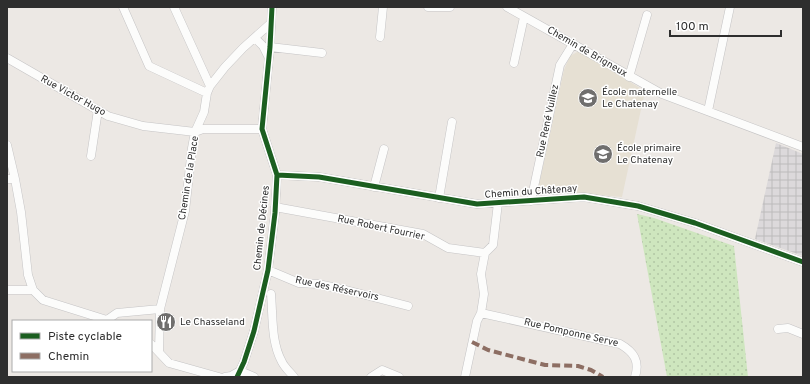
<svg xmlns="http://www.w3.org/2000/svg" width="810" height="384" font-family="Overpass,sans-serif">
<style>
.industrial{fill:url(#industrial-grid)}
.education{fill:#e6e0d3}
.park{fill:url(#park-dots)}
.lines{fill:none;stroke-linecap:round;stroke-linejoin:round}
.minor-casing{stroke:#c5c4c5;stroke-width:9}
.minor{stroke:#fcfcfb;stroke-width:8}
.quiet{stroke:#8d6e63;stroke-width:4;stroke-dasharray:8 4;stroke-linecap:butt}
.cycleway-casing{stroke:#fff;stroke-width:8}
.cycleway{stroke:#1b5e20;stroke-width:5}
.labels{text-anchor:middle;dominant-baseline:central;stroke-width:3;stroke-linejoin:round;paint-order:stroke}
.street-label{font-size:10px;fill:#2e2e2e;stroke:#fff}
.poi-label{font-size:10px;fill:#2e2e2e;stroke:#fff;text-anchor:start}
</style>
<defs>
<pattern id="industrial-grid" width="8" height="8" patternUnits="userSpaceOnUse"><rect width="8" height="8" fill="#dcd9db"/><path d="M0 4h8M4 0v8" fill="none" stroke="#bdbbbc"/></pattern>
<pattern id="park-dots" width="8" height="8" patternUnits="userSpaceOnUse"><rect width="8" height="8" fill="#cee6be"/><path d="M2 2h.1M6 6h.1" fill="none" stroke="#b1c6a4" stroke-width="1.8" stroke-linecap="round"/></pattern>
</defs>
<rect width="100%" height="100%" fill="#ece8e4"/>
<path class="industrial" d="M776 143 803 154V256L755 239Z"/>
<path class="education" d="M579 51 645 91 622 197 574 193 537 194 564 70 570 56Z"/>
<path class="park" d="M637 214 654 218 734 246 748 377H667Z"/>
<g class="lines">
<defs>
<path id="minor" d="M123 7 149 66 207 93
M174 7 210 86
M428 7H450
M507 7 662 94 803 147
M380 37 383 7
M255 38 263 46 268 56
M270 47 322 53
M7 58 108 116 143 126 195 132 203 129H262
M514 63 524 17
M629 77 647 15
M708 111 730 7
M7 145 15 179 21 212 28 275 33 290 43 300 110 321
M91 156 98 110
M277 175 319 177 477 204 584 197 638 206 695 223 803 262
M7 179H15
M374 187 384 149
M439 198 452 122
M531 201 560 65 573 44
M275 207 423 234 448 248 485 253
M268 270 299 283 318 284 346 290 408 306
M7 290H33
M271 294C273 317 271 342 282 362 285 368 290 372 294 377
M481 313 620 344C634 352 640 361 635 377
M107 320 117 313 160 309
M778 329 788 328 803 334
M151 344 169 363 219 377
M159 351 160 309 185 211 192 148 195 132 204 112 207 93 210 86 225 67 243 48 271 23
M225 377 231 376 240 371 254 377
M237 377 244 362 254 331 268 270 275 213 277 175 262 129 270 47 272 7
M371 377 382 370 399 377
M465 377 477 321 481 313 484 294 481 274 485 253 493 245 498 203"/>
</defs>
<use href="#minor" class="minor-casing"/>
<use href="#minor" class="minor"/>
<path class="quiet" d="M472 342 488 350 545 365 578 366 591 370 603 377"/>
<defs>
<path id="cycleway" d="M277 175 319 177 477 204 584 197 638 206 695 223 803 262
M237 377 244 362 254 331 268 270 275 213 277 175 262 129 270 47 272 7"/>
</defs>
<use href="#cycleway" class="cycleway-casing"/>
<use href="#cycleway" class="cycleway"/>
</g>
<defs>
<symbol id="school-disc" viewBox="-11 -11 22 22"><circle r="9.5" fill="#706f6e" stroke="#fff"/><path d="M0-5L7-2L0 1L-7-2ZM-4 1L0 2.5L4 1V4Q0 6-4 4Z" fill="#fff"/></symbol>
<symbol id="restaurant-disc" viewBox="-11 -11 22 22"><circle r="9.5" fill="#706f6e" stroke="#fff"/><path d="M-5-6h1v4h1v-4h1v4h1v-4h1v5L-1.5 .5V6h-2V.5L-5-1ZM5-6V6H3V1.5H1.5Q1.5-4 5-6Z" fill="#fff"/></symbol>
</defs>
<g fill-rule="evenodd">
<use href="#school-disc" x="577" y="87" width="22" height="22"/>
<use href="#school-disc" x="592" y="143" width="22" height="22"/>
<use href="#restaurant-disc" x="155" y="311" width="22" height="22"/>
</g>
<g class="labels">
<g class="street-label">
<text transform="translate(587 52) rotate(30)">Chemin de Brigneux</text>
<text transform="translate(73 96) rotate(29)">Rue Victor Hugo</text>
<text transform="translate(548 121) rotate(-78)">Rue René Vuillez</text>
<text transform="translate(189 178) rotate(-81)">Chemin de la Place</text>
<text transform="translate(531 192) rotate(-4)">Chemin du Châtenay</text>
<text transform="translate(262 228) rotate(-84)">Chemin de Décines</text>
<text transform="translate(381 228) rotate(12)">Rue Robert Fourrier</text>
<text transform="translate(337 289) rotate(12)">Rue des Réservoirs</text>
<text transform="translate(571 333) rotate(13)">Rue Pomponne Serve</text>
</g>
<g class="poi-label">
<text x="602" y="92">École maternelle<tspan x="602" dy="12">Le Chatenay</tspan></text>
<text x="617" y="148">École primaire<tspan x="617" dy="12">Le Chatenay</tspan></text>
<text x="180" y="322">Le Chasseland</text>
</g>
</g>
<rect width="810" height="384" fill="none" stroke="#2e2e2e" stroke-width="16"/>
<rect x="12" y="320" width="140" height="52" fill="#ffffff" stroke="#ababab"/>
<rect x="20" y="333" width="20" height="6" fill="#1b5e20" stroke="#ababab"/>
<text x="48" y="340" font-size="12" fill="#2e2e2e">Piste cyclable</text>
<rect x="20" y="353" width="20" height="6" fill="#8d6e63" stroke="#ababab"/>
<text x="48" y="360" font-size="12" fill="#2e2e2e">Chemin</text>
<path d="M670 30v6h111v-6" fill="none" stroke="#2e2e2e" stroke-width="2"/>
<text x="676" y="30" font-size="12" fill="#2e2e2e" stroke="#ffffff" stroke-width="3" paint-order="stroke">100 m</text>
</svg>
